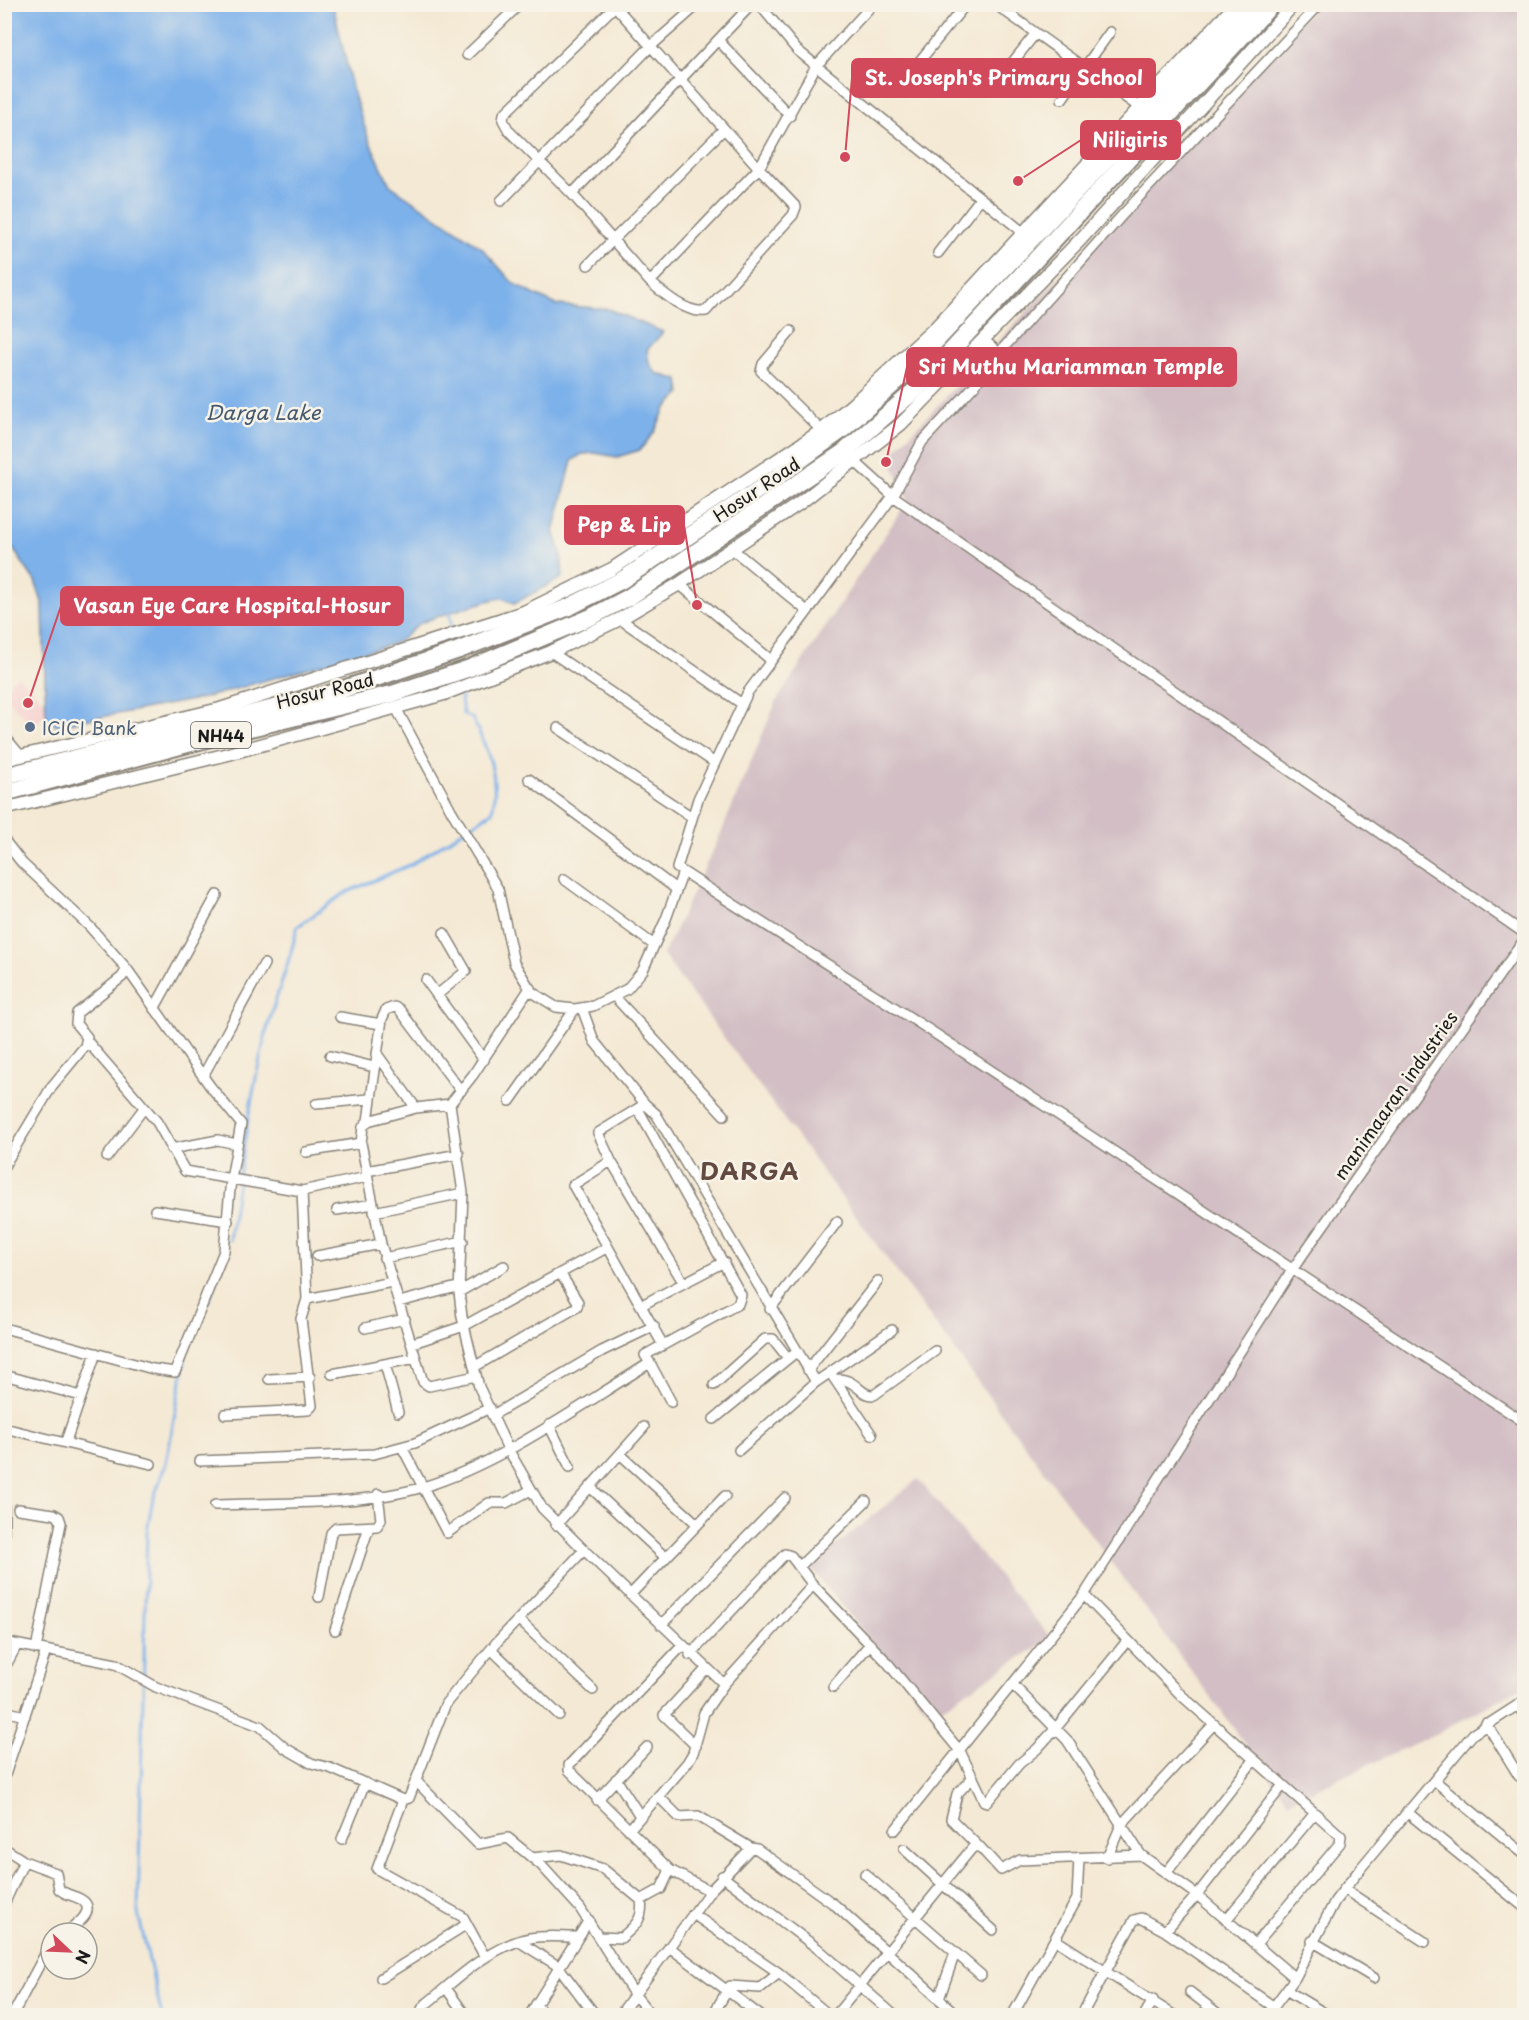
<svg xmlns="http://www.w3.org/2000/svg" width="1529" height="2020" font-family="'Playpen Sans',sans-serif">
<style>
.built{fill:#f7d0ce}
.industrial{fill:#d2bec4}
.water{fill:#7db1ea;stroke:#4c6683;stroke-width:1.5}
.lines{fill:none;stroke-linecap:round;stroke-linejoin:round}
.stream{stroke:#7db1ea;stroke-width:3}
.street-casing{stroke:#888278;stroke-width:12}
.secondary-casing{stroke:#888278;stroke-width:15}
.highway-casing{stroke:#888278;stroke-width:20}
.street{stroke:#fff;stroke-width:9}
.secondary{stroke:#fff;stroke-width:12}
.highway{stroke:#fff;stroke-width:16}
.service-dot{fill:#5c6f8a;stroke:#f7f3e8;stroke-width:2}
.labels{text-anchor:middle;dominant-baseline:central;stroke-width:5;stroke-linejoin:round;paint-order:stroke}
.shield{fill:#f7f3e8;stroke:#5e5c59;stroke-width:1.5}
.shield-label{font-size:16px;font-weight:bold;fill:#1c1c1c}
.street-label{font-size:18px;fill:#1c1c1c;stroke:#f7f3e8}
.service-label{font-size:18px;fill:#4e5e75;stroke:#f7f3e8;text-anchor:start}
.water-label{font-size:20px;font-style:italic;fill:#43586e;stroke:#f7f3e8}
.district-label{font-size:24px;font-weight:bold;letter-spacing:1.5px;fill:#634a41;stroke:#f7f3e8}
.leader{fill:none;stroke:#d1495b;stroke-width:2}
.callout-dot{fill:#d1495b;stroke:#f7f3e8;stroke-width:2}
.callout{fill:#d1495b;stroke:#d1495b;stroke-width:2}
.callout-label{font-size:20px;text-anchor:middle;font-weight:bold;fill:#fff}
</style>
<rect width="100%" height="100%" fill="#f7f3e8"/>
<filter id="ink" filterUnits="userSpaceOnUse"><feTurbulence type="fractalNoise" baseFrequency=".0167" numOctaves="2"/><feDisplacementMap in="SourceGraphic" scale="12" xChannelSelector="R" yChannelSelector="G"/><feConvolveMatrix kernelMatrix="1 2 1 2 8 2 1 2 1" color-interpolation-filters="sRGB"/></filter>
<filter id="wash" filterUnits="userSpaceOnUse"><feTurbulence type="fractalNoise" baseFrequency=".008" numOctaves="4" result="noise"/><feDisplacementMap in="SourceGraphic" scale="24" xChannelSelector="R" yChannelSelector="G"/><feGaussianBlur stdDeviation="1.35" result="paint"/><feColorMatrix in="noise" values="0 0 0 0 0 0 0 0 0 0 0 0 0 0 0 0 0 1.4 0 .05"/><feComposite in="paint" operator="in"/></filter>
<g filter="url(#wash)">
<rect width="100%" height="100%" fill="#f4e9d4"/>
<path class="built" d="M18 675 52 710 32 726 5 696V688Z"/>
<path class="industrial" d="M1317 5H1524V1686L1448 1728 1288 1802 663 955 718 840 777 700 908 500 889 457Z
M918 1479 1051 1638 931 1714 810 1567Z"/>
<path class="water" d="M5 4 333 5 353 92 369 140 390 185 481 247 513 283 535 295 557 305 608 309 663 332 647 350 649 363 656 373 679 380 681 393 665 409 655 431 640 450 617 457 595 453 582 454 572 461 554 531 561 553 563 577 515 603C511 602 506 599 502 598 494 598 425 620 419 624 409 631 406 639 393 644L204 698 57 725 46 720 43 605 35 581 5 537Z"/>
<g class="lines">
<path class="stream" d="M449 611 452 631
M229 1240C240 1171 249 1101 266 1033 275 996 290 965 297 927L345 893 412 864 492 812C500 777 488 749 472 718L463 714 460 691
M208 1303 216 1281
M162 2016 138 1913 146 1569 147 1532 152 1503 166 1463 185 1359"/>
</g>
</g>
<g filter="url(#ink)">
<g class="lines">
<defs>
<path id="street" d="M617 4 504 114 503 120 509 131 572 194 650 282 759 168 796 207 793 215 706 311C687 314 664 294 650 282
M759 4 797 50 1024 233
M995 4 1139 107
M1320 4 1125 212 998 354 974 386 922 442 893 496 1524 933
M615 6 759 168 816 66 873 4
M718 40 790 116
M467 55 520 4
M1001 77 1035 34
M901 84 966 4
M1062 99 1110 32
M572 194 752 4
M501 201 650 47 693 9
M938 253 980 199
M588 265 723 130
M791 331 763 364 761 371 824 433
M851 458 893 496 748 692 698 799 677 868 925 1027 1524 1422
M731 548 807 611
M679 584 771 660
M620 619 742 704
M551 652 715 763
M396 708 451 810 498 889 514 963 532 992 556 1007 575 1009 593 1006 627 989 643 970 666 919 683 872
M558 728 692 817
M529 779 676 889
M4 840 22 863 90 927 127 969 210 1086 241 1124 231 1179 224 1251 175 1372 153 1369 4 1328
M564 879 654 945
M426 980 484 1060
M437 995 466 971 444 933
M614 996 724 1115
M582 1008 594 1041 645 1104 598 1133 611 1161 573 1185 663 1345
M154 1009 217 895
M340 1017 381 1024
M87 1041 157 1122 185 1171 302 1191 307 1299 301 1319 312 1406 308 1410 225 1414
M377 1054 416 1108
M330 1056 374 1067
M203 1076 264 964
M510 1101 575 1009
M316 1104 369 1099
M645 1104 656 1114 816 1382
M368 1121 382 1019 386 1010 394 1007 399 1009 461 1091
M171 1149 218 1140 236 1144
M306 1152 361 1143
M107 1157 144 1108
M611 1161 683 1282
M4 1166 52 1086 85 1046 87 1037 76 1024 77 1013 122 977 127 969
M366 1171 459 1154
M302 1191 367 1177
M155 1210 228 1221
M337 1210 373 1204
M374 1212 463 1193
M381 1244 423 1382 429 1386 476 1376
M317 1256 381 1244 361 1143 363 1127 368 1121 416 1108 450 1104 473 1075 530 988
M384 1258 463 1241
M459 1292 504 1266
M307 1299 392 1282
M399 1302 461 1286
M642 1305 724 1262
M770 1309 837 1222
M365 1328 405 1319
M413 1343 464 1326 608 1247
M650 1363 671 1402
M385 1364 398 1412
M474 1367 577 1307 578 1302 560 1273
M808 1370 878 1281
M332 1374 416 1358
M4 1375 81 1396
M833 1377 872 1435
M269 1379 310 1377
M835 1379C857 1378 859 1396 874 1395L935 1351
M714 1385 765 1339H773L788 1358
M493 1415 602 1351 654 1326
M714 1419 796 1352
M549 1425 570 1467
M4 1428 151 1464
M66 1441 96 1353
M402 1447 447 1533 489 1503H506L531 1490
M739 1450 816 1382 892 1330
M620 1454 697 1524
M200 1461 374 1454 415 1443 490 1408
M4 1474V1619
M590 1487 665 1557
M215 1505C281 1502 359 1506 423 1487 500 1464 581 1405 650 1363L645 1355 738 1304 741 1295 638 1109
M18 1509 54 1514 59 1517 61 1523 36 1649
M556 1525 644 1427
M584 1550 724 1684
M799 1567 866 1501
M630 1595 725 1496
M1084 1595 1181 1695 1341 1836 1340 1843 1255 1945
M319 1597 331 1533 336 1528 377 1526 381 1520 378 1494
M519 1620 593 1690
M661 1625 785 1498
M335 1630 369 1527
M4 1642 116 1664 156 1687 260 1726 285 1748 311 1763 330 1768 403 1800 409 1798 446 1703 497 1642 584 1550 542 1508 508 1449 479 1387 462 1317 459 1292 463 1193 450 1104
M682 1646 569 1765V1770L670 1870 710 1891
M491 1649 559 1715
M690 1655 785 1554 791 1556 813 1585
M4 1669 17 1645
M1012 1684 1067 1740 1141 1855 1197 1895 1295 1978
M833 1687 870 1644
M1518 1705 1524 1715
M4 1711 25 1716
M1486 1723 1519 1776
M696 1746 664 1715 706 1669
M973 1777 957 1794 951 1819 977 1845
M4 1778 46 1651
M616 1779 640 1816
M416 1781 478 1844 508 1838 541 1865 580 1908 634 1994 652 2016
M1435 1781 1524 1854
M658 1796 679 1817 698 1816 751 1848
M403 1800 377 1869 463 1917 485 1957
M597 1800 647 1747
M1407 1812 1524 1907
M629 1830 687 1763 693 1753 704 1713 724 1684 813 1585 886 1661 960 1751 984 1801 987 1802 1019 1764 1037 1749 1056 1728 1127 1641
M895 1830 1084 1595 1292 1270 1524 940
M342 1839 365 1783
M4 1848 24 1861 4 1904
M904 1849 993 1930
M532 1858 561 1855 603 1869 641 1900 661 1889 670 1870
M1107 1858 1121 1825 1214 1724
M24 1861 56 1873 59 1889C65 1895 73 1895 80 1899 100 1910 73 1928 64 1933
M1166 1873 1254 1760
M865 1874 981 1975
M722 1876 817 1948 895 2016
M1344 1889 1425 1942
M693 1914 779 1973 830 2016
M1226 1920 1315 1813
M1165 1931 1274 2007
M600 1937 621 1938C635 1926 644 1919 641 1900
M1056 1940 1175 2016
M518 1941 558 1966 596 2016
M1312 1941 1374 1978
M669 1947 761 2016
M381 1978 467 1924
M446 1988 466 2016
M1286 1990 1329 2016
M1190 1992 1221 2016
M939 1999 955 1953
M536 2004 544 2016
M12 2016 51 1943
M424 2016 422 2009 426 2004C457 1979 490 1946 530 1938 545 1935 562 1937 577 1937
M529 2016 589 1920
M619 2016 710 1891 751 1848 757 1849 835 1905 958 2016
M712 2016 730 1986 760 1988 779 1973
M835 2016 973 1847H980L1001 1870 1020 1860 1141 1855
M1012 2016 1077 1899 1079 1858
M1081 2016 1134 1920 1141 1918 1165 1931 1197 1895 1283 1785
M1144 2016 1153 2000
M1267 2016 1295 1978 1335 1901 1360 1869 1473 1734 1524 1701"/>
<path id="secondary" d="M984 342 998 354
M4 738 19 756
M4 760 220 709 524 612 612 569 821 431 854 403 935 328 1236 4
M4 809 228 754 444 694 551 652 620 619 679 584 800 503 901 424 1081 239 1294 4"/>
<path id="highway" d="M4 776 326 695 459 650 569 607 622 580 773 480 842 430 905 374 1252 4
M4 793 229 733 392 694 470 668 591 617 629 597 844 452 914 391 1272 4"/>
</defs>
<use href="#street" class="street-casing"/>
<use href="#secondary" class="secondary-casing"/>
<use href="#highway" class="highway-casing"/>
<use href="#street" class="street"/>
<use href="#secondary" class="secondary"/>
<use href="#highway" class="highway"/>
</g>
</g>
<circle class="service-dot" cx="30" cy="727" r="6"/>
<g class="labels">
<rect class="shield" x="191" y="722" width="60" height="26" rx="4.5"/>
<g class="shield-label">
<text x="221" y="735">NH44</text>
</g>
<g class="street-label">
<text transform="translate(756 489) rotate(-34)">Hosur Road</text>
<text transform="translate(325 690) rotate(-14)">Hosur Road</text>
<text transform="translate(1395 1095) rotate(-55)">manimaaran industries</text>
</g>
<g class="service-label">
<text x="42" y="727">ICICI Bank</text>
</g>
<g class="water-label">
<text x="263" y="412">Darga Lake</text>
</g>
<g class="district-label">
<text x="750" y="1170">DARGA</text>
</g>
</g>
<path class="leader" d="M845 157L852 78M1018 181L1081 140M886 462L907 367M697 605L684 525M28 703L61 606"/>
<g class="callout-dot">
<circle cx="845" cy="157" r="6"/>
<circle cx="1018" cy="181" r="6"/>
<circle cx="886" cy="462" r="6"/>
<circle cx="697" cy="605" r="6"/>
<circle cx="28" cy="703" r="6"/>
</g>
<g class="callout">
<rect x="852" y="59" width="303" height="38" rx="6"/>
<rect x="1081" y="121" width="99" height="38" rx="6"/>
<rect x="907" y="348" width="329" height="38" rx="6"/>
<rect x="565" y="506" width="119" height="38" rx="6"/>
<rect x="61" y="587" width="342" height="38" rx="6"/>
</g>
<g class="callout-label">
<text x="1004" y="85">St. Joseph's Primary School</text>
<text x="1130" y="147">Niligiris</text>
<text x="1071" y="374">Sri Muthu Mariamman Temple</text>
<text x="624" y="532">Pep &amp; Lip</text>
<text x="232" y="613">Vasan Eye Care Hospital-Hosur</text>
</g>
<rect width="1529" height="2020" fill="none" stroke="#f7f3e8" stroke-width="24"/>
<g transform="translate(69 1951) rotate(113)"><circle r="28" fill="#f7f3e8" stroke="#9f9d96" stroke-width="1.5"/>
<path d="M0-4.5L10 22L0 15L-10 22Z" fill="#d1495b"/>
<text y="-9" font-size="16" font-weight="bold" text-anchor="middle" fill="#1c1c1c">N</text>
</g>
</svg>
